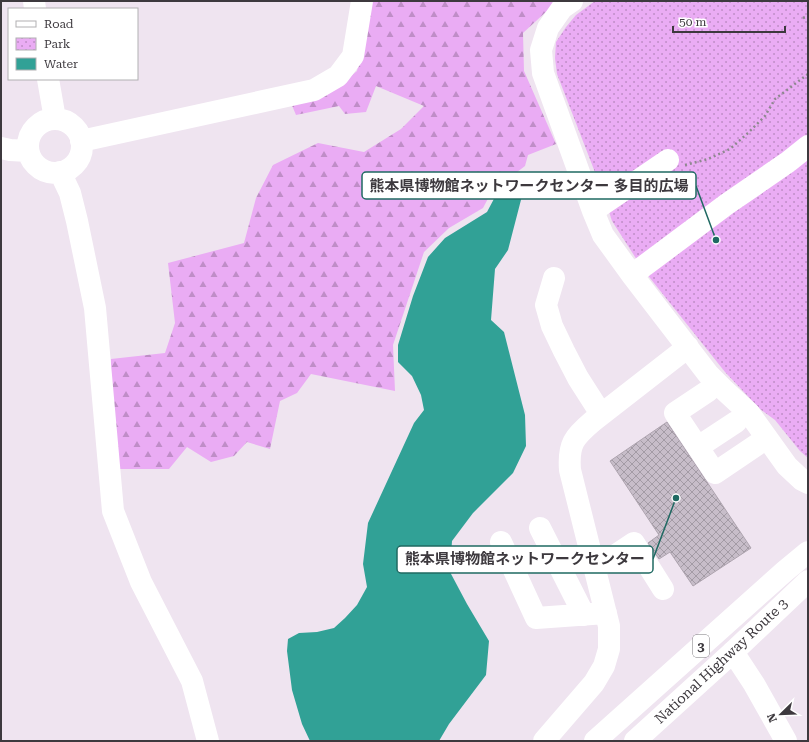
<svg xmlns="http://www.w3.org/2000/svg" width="809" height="742" font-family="'Roboto Serif','Noto Sans JP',serif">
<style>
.forest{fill:url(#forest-firs)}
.park{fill:url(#park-dots)}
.water{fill:#31a196}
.building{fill:url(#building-cross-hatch);stroke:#aea4af}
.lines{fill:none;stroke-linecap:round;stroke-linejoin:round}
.path{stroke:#8f8890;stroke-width:2.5;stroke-dasharray:2 3;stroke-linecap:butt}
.minor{stroke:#fff;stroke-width:22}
.highway{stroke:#fff;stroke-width:22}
.labels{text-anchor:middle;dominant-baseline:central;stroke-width:3;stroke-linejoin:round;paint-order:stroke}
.shield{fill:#fff;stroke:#777478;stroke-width:1}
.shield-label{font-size:13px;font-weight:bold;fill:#3d393e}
.street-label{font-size:14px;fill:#3d393e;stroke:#fff}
.leader{fill:none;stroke:#1f6962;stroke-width:1.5}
.callout-dot{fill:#1f6962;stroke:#fff;stroke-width:1.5}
.callout{fill:#fff;stroke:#1f6962;stroke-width:1.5}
.callout-label{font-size:15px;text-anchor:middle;font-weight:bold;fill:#3d393e}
</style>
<defs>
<pattern id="forest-firs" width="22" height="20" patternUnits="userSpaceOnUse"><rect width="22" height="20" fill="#eaacf4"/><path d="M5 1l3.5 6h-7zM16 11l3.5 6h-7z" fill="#bf8dc7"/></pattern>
<pattern id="park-dots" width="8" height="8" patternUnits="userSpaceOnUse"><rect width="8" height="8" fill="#eaacf4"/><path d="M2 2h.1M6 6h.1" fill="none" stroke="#bf8dc7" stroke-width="1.8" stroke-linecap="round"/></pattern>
<pattern id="building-cross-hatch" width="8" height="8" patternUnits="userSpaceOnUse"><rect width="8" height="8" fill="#c7bdc9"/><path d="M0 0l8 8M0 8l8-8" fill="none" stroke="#a39ba5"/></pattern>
</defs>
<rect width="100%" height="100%" fill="#efe4f0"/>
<path class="forest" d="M372 1H560L548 10 523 33 524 71 556 144 528 155 525 166 492 191 483 208 449 228 424 252 393 345 395 391 311 374 297 393 280 401 270 449 247 442 234 456 211 462 187 447 169 469H116L111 430V359L165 353 175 323 168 263 244 243 256 198 273 165 318 143 364 152 401 129 424 106 376 86 366 112 345 114 339 106 296 115 291 103 333 91 357 71Z"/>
<path class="park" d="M595 1H808V458L800 451 775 420 760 409 725 372 646 273 637 260 612 221 603 193 557 74 555 58 556 42 566 27 576 15Z"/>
<path class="water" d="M512 183 522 196 508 250 495 269 491 320 504 332 525 415 526 446 513 473 473 513 452 541 450 572 467 604 489 641 486 675 449 724 439 741H310L302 724 292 690 287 651 288 639 299 633 317 632 334 628 345 618 357 605 367 587 363 564 368 523 414 423 424 410 421 395 412 376 398 362V345L413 296 428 257 445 238 487 212 496 195Z"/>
<path class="building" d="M667 422 751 548 693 586 670 552 659 559 648 543 659 535 610 461Z"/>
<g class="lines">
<path class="path" d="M803 18 808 16
M685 165 708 159 730 149 748 133 765 116 775 99 808 74"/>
<path class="minor" d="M34 1 35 9
M572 1 562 8 548 28 541 50 543 73 593 211 603 235 632 275 708 374 723 389 749 413 787 466 802 480 808 483
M48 79 55 119
M28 146a27 27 0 1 1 54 0a27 27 0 1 1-54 0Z
M81 141 314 90 338 76 353 56 362 1
M1 148 10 150 28 151
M60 172 70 193 77 221 95 308 113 511 141 582 192 681 208 741
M593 211 668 160
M632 275 727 204 788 162 808 146
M554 278 546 305 552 326 564 351 578 378 601 414
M708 391 675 413 715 473 767 438
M698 447 736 422
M540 528 584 615
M501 542 536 618 606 613
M595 569 634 543 663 589
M733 652 754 684 786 741
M544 741 594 683 604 666 609 649V626L570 470C568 444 574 437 593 421L688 347"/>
<path class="highway" d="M595 741 785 571 808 552
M635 741 733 652 808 581"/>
</g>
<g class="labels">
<rect class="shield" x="693" y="635" width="16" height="22" rx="3"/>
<g class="shield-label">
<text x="701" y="646">3</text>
</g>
<g class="street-label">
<text transform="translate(721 661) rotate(-43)">National Highway Route 3</text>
</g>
</g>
<path class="leader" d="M716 240L696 186M676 498L653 559"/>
<g class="callout-dot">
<circle cx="716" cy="240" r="4"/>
<circle cx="676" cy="498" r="4"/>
</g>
<g class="callout">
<rect x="362" y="172" width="334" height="27" rx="4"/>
<rect x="397" y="546" width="256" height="27" rx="4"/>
</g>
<g class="callout-label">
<text x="529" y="191">熊本県博物館ネットワークセンター 多目的広場</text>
<text x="525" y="564">熊本県博物館ネットワークセンター</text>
</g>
<rect width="809" height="742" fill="none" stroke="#3d393e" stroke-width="4"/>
<rect x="8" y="8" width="130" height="72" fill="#ffffff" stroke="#b1b0b2"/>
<rect x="16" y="21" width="20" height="6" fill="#ffffff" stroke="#b1b0b2"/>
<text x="44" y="28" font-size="12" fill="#3d393e">Road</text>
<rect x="16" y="38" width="20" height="12" fill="url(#park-dots)" stroke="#b1b0b2"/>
<text x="44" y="48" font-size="12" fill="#3d393e">Park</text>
<rect x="16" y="58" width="20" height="12" fill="#31a196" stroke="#b1b0b2"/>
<text x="44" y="68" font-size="12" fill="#3d393e">Water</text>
<g transform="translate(781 714) rotate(247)" stroke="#ffffff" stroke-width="3" paint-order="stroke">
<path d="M0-3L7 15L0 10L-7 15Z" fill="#3d393e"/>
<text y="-6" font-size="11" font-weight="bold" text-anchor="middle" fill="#3d393e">N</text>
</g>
<path d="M673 26v6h112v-6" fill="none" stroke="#3d393e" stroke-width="2"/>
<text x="679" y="26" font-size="12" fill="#3d393e" stroke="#ffffff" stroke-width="3" paint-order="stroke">50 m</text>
</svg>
